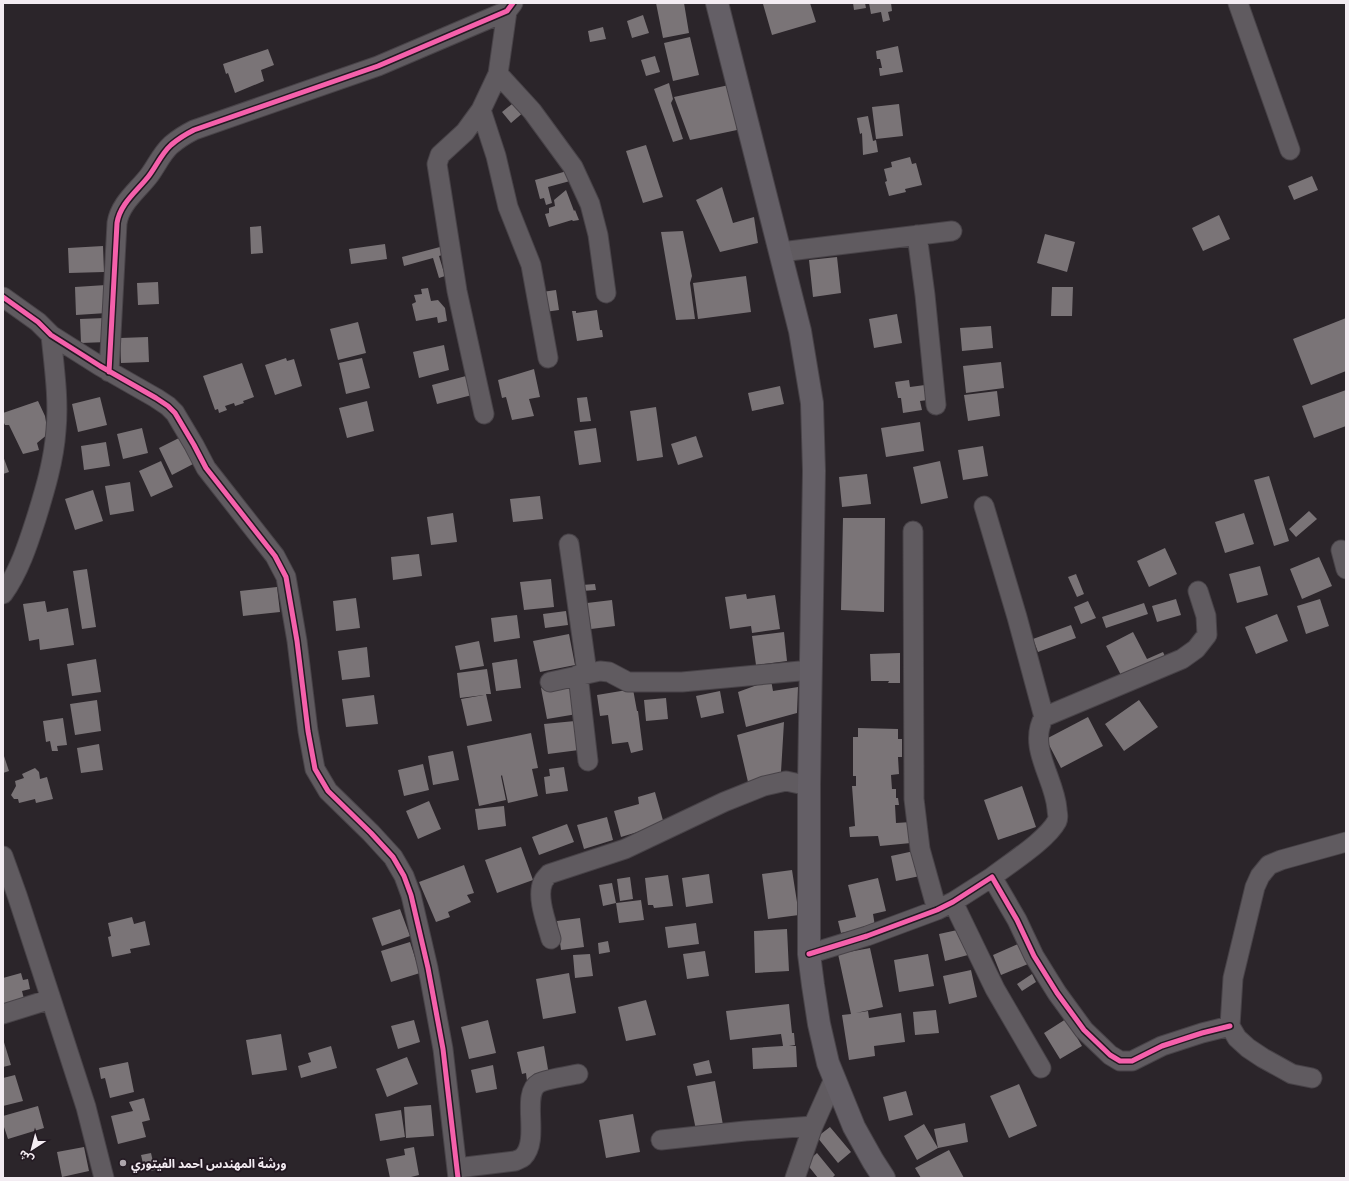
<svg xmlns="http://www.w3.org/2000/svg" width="1349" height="1181" font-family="Inter,'Noto Sans Arabic',sans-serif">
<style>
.building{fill:#7a7477}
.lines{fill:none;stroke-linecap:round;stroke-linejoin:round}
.minor-casing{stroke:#484348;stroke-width:21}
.major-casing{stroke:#484348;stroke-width:24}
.minor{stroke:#605b60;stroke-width:19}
.major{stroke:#645f66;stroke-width:22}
.cycleway-casing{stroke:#231922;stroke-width:8}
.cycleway{stroke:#f560ab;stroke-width:5}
.poi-dot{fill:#ada6ac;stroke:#231922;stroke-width:1.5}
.labels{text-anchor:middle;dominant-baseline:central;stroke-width:4;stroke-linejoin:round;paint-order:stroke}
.poi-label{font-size:12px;font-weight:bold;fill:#f3ecf2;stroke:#231922;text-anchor:start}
</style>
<rect width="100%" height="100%" fill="#2b252a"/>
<path class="building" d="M656 3H684L689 33 663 38Z
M764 3H810L816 22 772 35 763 4Z
M853 3H865L866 8 854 10Z
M869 3H891L892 11 888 12 890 20 883 22 881 12 871 14Z
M643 15 649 33 632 38 627 21Z
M603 27 606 39 590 42 588 31Z
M690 37 699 75 673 81 664 43Z
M898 46 903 72 880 76 879 68H882L880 59H877L876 51Z
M268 49 274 65 261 70 264 81 235 93 228 73 226 74 223 64Z
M655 56 660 72 646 76 641 60Z
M669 83 673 99 671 103 683 139 673 142 654 89Z
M729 85 737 130 690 140 674 97Z
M517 100 525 111 511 123 502 112Z
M899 104 903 136 876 139 872 107Z
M868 116 873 141 876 140 878 152 863 155 862 133 860 134 857 118Z
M646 145 663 197 643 203 626 151Z
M910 157 912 164 916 163 922 185 905 189 906 192 889 196 885 182 887 181 884 169 892 167 891 162Z
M567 171 570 181 548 187 552 203 546 205 544 198 540 199 535 180Z
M1312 176 1318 190 1294 200 1288 186Z
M722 187 733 223 754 217 758 243 720 252 696 200Z
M566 190 574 211 575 210 579 220 573 221 572 220 549 227 545 214 549 213V208L555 206 554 200Z
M1219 215 1230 239 1203 251 1192 228Z
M261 226 263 253 251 254 250 227Z
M683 231 692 276 690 283 695 319 676 320 661 232Z
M1045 234 1075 242 1067 272 1037 263Z
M385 244 387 259 351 264 349 249Z
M103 246 104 272 69 273 68 248Z
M440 247 442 255 439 256 445 276 439 278 433 258 404 266 402 257Z
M837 257 841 293 813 297 809 260Z
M746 276 751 312 698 319 693 283Z
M158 282 159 304 138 305 137 283Z
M106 285 107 313 76 315 75 287Z
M1052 287H1073L1072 316H1051Z
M428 288 431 301 438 300 445 308 447 321 438 323 437 317 416 321 412 304 416 302 414 295 422 294 421 289Z
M556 290 559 310 545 312 542 292Z
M597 310 600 330H602L603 337 577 341 572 311H576V313Z
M897 314 902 343 874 348 869 319Z
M105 318 107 342 81 343 80 319Z
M1346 318V371L1311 385 1293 339Z
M358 322 366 353 338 360 330 329Z
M991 326 993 348 962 351 960 328Z
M148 337 149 362 121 363 120 338Z
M444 345 449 370 419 378 413 352Z
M286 358 287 361 294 359 302 386 275 395 265 365Z
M362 358 370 388 346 394 339 363Z
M1001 362 1004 388 966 393 963 366Z
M242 363 254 397 243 401 244 403 235 406 234 403 225 406 227 410 219 413 218 409 215 410 203 376Z
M534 369 540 397 529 399 534 416 512 420 506 397 502 398 498 380Z
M466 376 472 395 437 404 432 385Z
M909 380 910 387 925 385 928 400 920 401 922 410 903 413 901 398H898L895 382Z
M780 386 784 404 752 411 748 393Z
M1346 390V426L1314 438 1302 406Z
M997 391 1000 416 968 421 964 395Z
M100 397 107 425 78 432 72 404Z
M587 397 591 421 580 422 577 398Z
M38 401 45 416 48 434 37 443 39 450 23 454 9 425H5L3 421V413Z
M367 401 374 431 347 438 339 408Z
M656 407 663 457 637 461 630 411Z
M920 422 924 451 886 457 881 428Z
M142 428 148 453 123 459 117 434Z
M596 428 601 462 579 465 574 431Z
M183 436 197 462 172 475 159 448Z
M696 436 703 457 678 465 671 444Z
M106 442 110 466 84 470 81 446Z
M983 446 988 476 963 480 958 450Z
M3 456 9 472 3 474Z
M161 461 173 487 151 497 139 471Z
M940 461 948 498 921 504 913 467Z
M867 474 871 504 842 507 839 477Z
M1269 476 1289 541 1274 546 1254 480Z
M130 482 134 511 110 515 105 486Z
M93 490 103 521 75 530 65 499Z
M540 496 543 519 513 522 510 499Z
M1309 511 1317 519 1296 537 1289 529Z
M453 513 457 542 431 545 427 517Z
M1244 513 1254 544 1225 553 1215 522Z
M843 518H885L884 612 841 610Z
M1165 548 1177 574 1149 587 1137 561Z
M419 554 422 576 393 580 391 557Z
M1319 557 1332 586 1302 599 1290 569Z
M1260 566 1268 595 1237 603 1229 574Z
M87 569 96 627 82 629 73 571Z
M1076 574 1084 594 1077 597 1068 577Z
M551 579 554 607 524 610 520 582Z
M595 584 596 590 582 591V585Z
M277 587 280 612 243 616 240 591Z
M746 594 747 599 775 595 780 629 752 633 751 626 730 629 725 597Z
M356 598 360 628 336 631 333 601Z
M1176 599 1181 615 1157 622 1152 606Z
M1320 599 1329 626 1306 634 1297 606Z
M612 600 615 626 591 629 587 603Z
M45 601 47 612 68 608 74 645 40 650 39 639 29 641 23 604Z
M1088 601 1096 618 1081 624 1074 607Z
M1144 603 1148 614 1106 628 1102 617Z
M566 611 568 625 545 628 543 614Z
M1277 614 1288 641 1256 654 1245 627Z
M517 615 520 638 494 642 491 618Z
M1071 625 1076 638 1038 652 1033 639Z
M784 632 787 661 756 665 752 636Z
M1133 632 1147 659 1163 652 1170 667 1125 683 1106 646Z
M569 634 575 665 540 672 533 641Z
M479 641 484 666 460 670 455 646Z
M367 647 370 677 342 680 338 651Z
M900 653V683H888L889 681H871L870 654Z
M96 659 101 692 72 696 67 664Z
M517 659 521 688 496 691 492 663Z
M487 669 491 694H486L492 721 467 726 461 699 484 695 460 698 457 673Z
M771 680 773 691 798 687 797 713 746 727 738 692Z
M570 682 577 714 547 719 541 688Z
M633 689 637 711H638L643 750 631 753 628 742 612 744 608 715 600 716 597 695Z
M720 691 724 713 701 718 696 696Z
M374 695 378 724 346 727 342 699Z
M666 698 668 719 646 721 644 700Z
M97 700 101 731 75 735 70 704Z
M1139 700 1158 727 1124 751 1105 724Z
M1088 717 1103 746 1061 768 1046 739Z
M63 718 67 745 57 746 58 751H52L50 741 46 742 43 721Z
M575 721 579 750 548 754 544 724Z
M784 722 781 772 748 782 737 735Z
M858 728 898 729V739H902V757H898L899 774 891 775 892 789H896V798H898L899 805H895L896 823 911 822V843L880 846 878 836 850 837 849 827 855 826 852 786H856V776H853V737H858Z
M531 733 538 768 532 769 538 796 508 803 502 775 501 776 506 800 479 806 467 746Z
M99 744 103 770 81 773 77 748Z
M453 751 459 780 433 785 428 756Z
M3 753 9 771 3 773Z
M423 764 429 790 404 796 398 770Z
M564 767 568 791 546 794 544 777 550 776 549 769Z
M35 768 39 772 40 779 47 777 53 799 36 803 35 799 19 803 18 799H14L11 795 16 786 15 781 24 778 22 774Z
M1022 786 1036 827 998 840 984 800Z
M655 792 664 824 621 837 614 811 639 804 638 797Z
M429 801 441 829 418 839 406 811Z
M504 806 506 826 478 830 475 809Z
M607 817 613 840 584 849 577 825Z
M567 824 574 842 539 855 532 837Z
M521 847 533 880 497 893 485 860Z
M914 851 920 876 896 881 891 856Z
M464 865 474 893 467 895 471 902 448 912 450 917 436 922 419 882Z
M792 870 799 915 768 919 762 874Z
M709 874 713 903 686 907 682 878Z
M668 875 673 906 654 908 653 905H648L645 878Z
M630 877 633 899 620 901 617 879Z
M878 878 886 911 873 914 875 926 841 933 838 921 856 917 848 885Z
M612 883 616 903 603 906 599 885Z
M641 900 644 920 619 923 616 903Z
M400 909 410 936 382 946 372 918Z
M132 917 134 924 145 921 150 945 130 949 131 953 112 957 108 937 111 936 108 923Z
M580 918 584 947 561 950 557 921Z
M696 923 699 944 668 948 665 927Z
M787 929 789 971 755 973 754 931Z
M962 929 968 955 945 961 939 934Z
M608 941 610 952 599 954 598 943Z
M410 942 420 973 391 982 381 951Z
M1020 943 1028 964 1001 975 993 955Z
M870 948 883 1007 856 1013 868 1011 869 1018 901 1013 905 1042 874 1046 875 1056 849 1060 842 1015 851 1014 838 954Z
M705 951 709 976 687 979 683 954Z
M590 954 593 976 575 978 573 955Z
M928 954 934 986 899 992 894 960Z
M971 970 977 997 949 1004 943 976Z
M21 973 23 980 28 979 30 989 22 991 24 999 3 1004V978Z
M569 973 576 1013 543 1019 536 979Z
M1032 974 1036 982 1022 991 1017 984Z
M646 1000 656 1035 626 1041 618 1007Z
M789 1004 792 1033H794L795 1045 789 1046H796L797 1067 753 1069 752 1048 783 1046 781 1034 730 1040 726 1011Z
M936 1010 939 1033 915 1035 913 1012Z
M1066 1019 1082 1046 1060 1059 1044 1033Z
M414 1020 420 1042 398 1049 391 1026Z
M488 1020 496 1053 469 1059 461 1027Z
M281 1034 287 1070 252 1075 246 1040Z
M3 1039 11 1065 3 1067Z
M331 1046 337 1068 301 1078 298 1066 311 1062 308 1053Z
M544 1046 549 1075 527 1081 526 1073 522 1074 517 1052Z
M407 1057 418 1084 387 1097 376 1069Z
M709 1060 712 1073 696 1076 693 1064Z
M128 1062 134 1092 110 1098 105 1078 101 1079 99 1068Z
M493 1065 497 1089 476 1093 471 1070Z
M15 1075 23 1101 3 1106V1078Z
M715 1081 723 1125 696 1130 687 1086Z
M1019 1084 1037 1126 1009 1138 990 1096Z
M906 1091 913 1115 889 1121 883 1097Z
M144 1098 150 1120 142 1122 146 1137 118 1144 111 1116 133 1111 129 1102Z
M431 1105 434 1136 406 1138 404 1107Z
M38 1106 44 1128 8 1139 3 1124V1116Z
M401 1110 405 1137 380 1141 375 1114Z
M633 1114 640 1152 606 1158 599 1120Z
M965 1123 968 1142 938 1148 917 1160 904 1136 924 1124 938 1148 934 1129Z
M830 1127 851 1152 838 1163 817 1137Z
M84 1147 89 1171 62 1177 57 1152Z
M414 1147 419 1175 411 1177V1178H390L386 1159 405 1155 404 1149Z
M949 1150 964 1178H921L915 1168Z
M151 1153 155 1170 145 1172 141 1155Z
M817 1153 835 1175 832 1178H818L806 1163Z"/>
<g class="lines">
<defs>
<path id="minor" d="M1238 3 1290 150
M498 74 532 111 573 167 590 204 598 235 606 293
M481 110 496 156 508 207 531 265 548 358
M917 235 925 295 936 405
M781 252 952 231
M3 297 38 322 51 335 100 366 156 398 168 406 175 413 194 445 206 468 275 556 286 577 297 641 308 731 315 769 328 791 371 833 393 857 404 876 411 895 428 968 443 1049 458 1178
M109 372 117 223C120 204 136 192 148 177 156 167 161 154 171 145 178 139 186 134 194 130L378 66 507 11 513 3
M484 414 457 291 437 164 440 155 465 132 481 110 498 74 507 11
M984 506 1017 617 1044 717
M913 531 914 799 920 849 937 910
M569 544 587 673
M1341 550 1346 569
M3 594C19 572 28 544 36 519 45 490 54 460 56 430 59 399 54 366 51 335
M578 675 588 761
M550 682 600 671 609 672 628 682H682L811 670
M3 856 17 895 51 999 3 1014
M992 877C1010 863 1047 840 1057 821 1059 817 1057 813 1057 809 1055 779 1027 747 1044 717L1182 659 1196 649 1207 635 1206 616 1198 591
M953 902 995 989 1041 1068
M551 939C547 924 536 897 543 882 544 879 547 877 549 874L625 849 724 802 764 786 786 781 809 786
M809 954 867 936 937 910 953 902 992 877 1017 920 1034 956 1057 993 1084 1030 1110 1055 1120 1061H1132L1162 1046 1202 1033 1230 1026
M51 999 86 1107 104 1178
M1312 1078 1292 1074 1263 1058 1248 1048 1237 1038 1230 1026 1233 978 1255 887 1260 876 1269 865 1281 860 1346 842
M661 1140 745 1131 813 1126
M457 1168 515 1161C517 1160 521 1159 523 1157 541 1139 520 1094 539 1083 547 1079 568 1076 578 1074
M795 1178 813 1126 834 1079"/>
<path id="major" d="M717 3 800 331 812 403 814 471 809 786V954L813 985 819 1024 828 1063 854 1127 873 1161 884 1178"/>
</defs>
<use href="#minor" class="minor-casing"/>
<use href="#major" class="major-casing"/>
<use href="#minor" class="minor"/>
<use href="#major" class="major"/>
<defs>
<path id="cycleway" d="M3 297 38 322 51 335 100 366 156 398 168 406 175 413 194 445 206 468 275 556 286 577 297 641 308 731 315 769 328 791 371 833 393 857 404 876 411 895 428 968 443 1049 458 1178
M109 372 117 223C120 204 136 192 148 177 156 167 161 154 171 145 178 139 186 134 194 130L378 66 507 11 513 3
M809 954 867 936 937 910 953 902 992 877 1017 920 1034 956 1057 993 1084 1030 1110 1055 1120 1061H1132L1162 1046 1202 1033 1230 1026"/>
</defs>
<use href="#cycleway" class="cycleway-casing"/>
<use href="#cycleway" class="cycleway"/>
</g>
<circle class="poi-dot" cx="123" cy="1163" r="4"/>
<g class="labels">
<g class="poi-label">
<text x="131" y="1163">ورشة المهندس احمد الفيتوري</text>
</g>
</g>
<rect width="1349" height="1181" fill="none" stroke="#f3ecf2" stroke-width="8"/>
<g transform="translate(32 1149) rotate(216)" stroke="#231922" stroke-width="3" paint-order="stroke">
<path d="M0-3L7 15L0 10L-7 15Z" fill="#f3ecf2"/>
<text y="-6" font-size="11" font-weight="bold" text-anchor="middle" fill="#f3ecf2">ش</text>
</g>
</svg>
